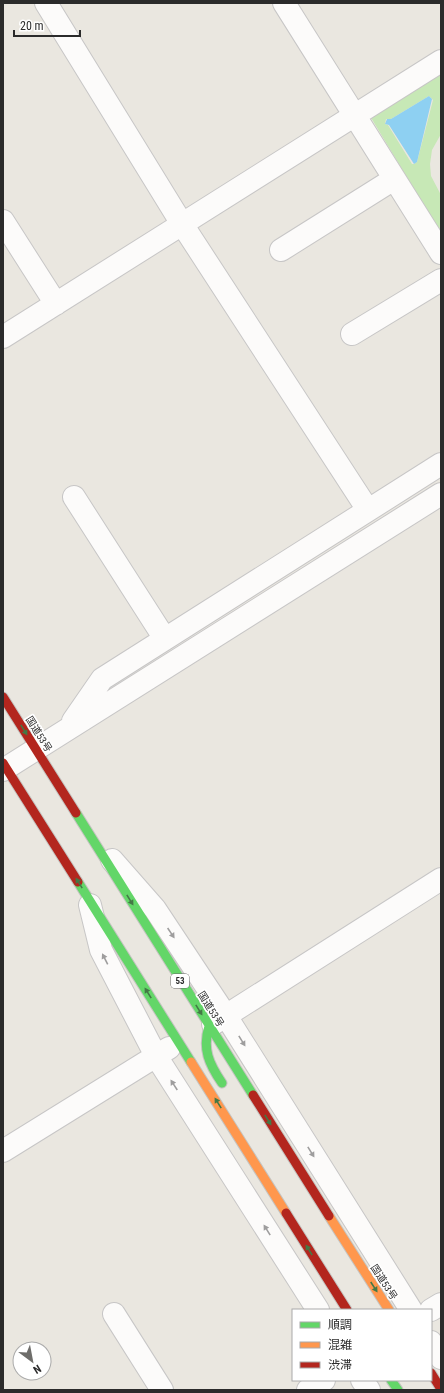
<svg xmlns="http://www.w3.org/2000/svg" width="444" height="1393" font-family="'Roboto Condensed','Noto Sans JP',sans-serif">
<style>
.green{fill:#c7e8b6;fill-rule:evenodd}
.water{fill:#8ed0f2}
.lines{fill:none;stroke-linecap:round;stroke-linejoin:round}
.street-casing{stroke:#c7c6c6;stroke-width:24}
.fast-casing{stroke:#c5c4c1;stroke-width:11}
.slow-casing{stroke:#c5c4c1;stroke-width:11}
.jam-casing{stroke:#c5c4c1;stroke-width:11}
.street{stroke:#fcfbfa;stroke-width:22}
.fast{stroke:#63d668;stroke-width:9}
.slow{stroke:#ff974d;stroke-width:9}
.jam{stroke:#b3261e;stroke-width:9}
.oneway{fill:#447846}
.oneway2{fill:#9e9d9d}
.labels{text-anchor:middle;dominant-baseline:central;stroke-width:3.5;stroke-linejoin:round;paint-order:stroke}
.shield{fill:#fff;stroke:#6b6b6b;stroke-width:1}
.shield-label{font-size:9px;font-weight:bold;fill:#2b2b2b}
.street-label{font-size:10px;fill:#2b2b2b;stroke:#fff}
</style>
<rect width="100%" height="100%" fill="#eae7e0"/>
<path class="green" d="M441 72V134L432 150 430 164 431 176 441 195V234L370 116ZM429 96 433 100 417 162 414 164H412L388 125 385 124 386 119H391Z"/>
<path class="water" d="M429 96 432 99 417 162 414 164 389 125 385 124 387 119H391Z"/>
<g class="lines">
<defs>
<path id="street" d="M46 3 182 224 368 510
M284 3 441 253
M3 221 56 304
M281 250 394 179
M352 334 441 280
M3 337 441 61
M74 497 165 639
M73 721 102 679 441 464
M3 770 441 494
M112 860 155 909 226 1016 411 1310
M90 905 101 950 156 1056 318 1310
M213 1024 441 879
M3 1151 169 1048
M431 1310 441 1304
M114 1314 162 1390
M431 1342 441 1358
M362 1380 369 1390
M308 1390 324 1380"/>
<path id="fast" d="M76 813 253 1095
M78 882 191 1062
M209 1026C202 1049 209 1064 222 1083
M391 1380 398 1390"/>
<path id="slow" d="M191 1062 286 1213
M329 1216 389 1310"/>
<path id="jam" d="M3 697 76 813
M3 763 78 882
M253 1095 329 1216
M286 1213 347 1310
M431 1373 441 1389"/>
</defs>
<use href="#street" class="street-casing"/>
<use href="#fast" class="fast-casing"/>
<use href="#slow" class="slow-casing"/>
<use href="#jam" class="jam-casing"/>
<use href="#street" class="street"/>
<use href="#fast" class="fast"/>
<use href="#slow" class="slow"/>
<use href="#jam" class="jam"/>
</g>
<defs><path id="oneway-solid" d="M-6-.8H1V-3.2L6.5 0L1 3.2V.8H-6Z"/></defs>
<g class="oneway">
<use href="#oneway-solid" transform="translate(24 730) rotate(58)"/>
<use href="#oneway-solid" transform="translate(79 883) rotate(-122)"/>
<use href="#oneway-solid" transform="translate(130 900) rotate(58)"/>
<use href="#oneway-solid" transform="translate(148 993) rotate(-122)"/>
<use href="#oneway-solid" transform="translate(199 1010) rotate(58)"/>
<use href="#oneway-solid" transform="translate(218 1103) rotate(-122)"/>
<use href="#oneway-solid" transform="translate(268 1120) rotate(58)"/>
<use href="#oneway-solid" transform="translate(309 1250) rotate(-122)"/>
<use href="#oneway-solid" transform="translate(374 1287) rotate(57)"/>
</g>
<g class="oneway2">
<use href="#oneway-solid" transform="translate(171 933) rotate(56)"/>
<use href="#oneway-solid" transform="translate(105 959) rotate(-117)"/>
<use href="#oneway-solid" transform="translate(242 1041) rotate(58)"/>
<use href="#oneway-solid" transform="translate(174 1085) rotate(-123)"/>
<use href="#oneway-solid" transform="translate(311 1152) rotate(58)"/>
<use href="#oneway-solid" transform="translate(267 1230) rotate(-122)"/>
</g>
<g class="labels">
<rect class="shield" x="171" y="974" width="18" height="14" rx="3"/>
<g class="shield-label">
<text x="180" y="981">53</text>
</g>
<g class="street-label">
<text transform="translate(39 734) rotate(58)">国道53号</text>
<text transform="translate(211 1009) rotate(58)">国道53号</text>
<text transform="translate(384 1282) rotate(57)">国道53号</text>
</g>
</g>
<rect width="444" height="1393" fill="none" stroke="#2b2b2b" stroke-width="8"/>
<rect x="292" y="1309" width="140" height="72" fill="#ffffff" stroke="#aaaaaa"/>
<rect x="300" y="1322" width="20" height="6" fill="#63d668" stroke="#aaaaaa"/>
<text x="328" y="1329" font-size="12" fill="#2b2b2b">順調</text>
<rect x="300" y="1342" width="20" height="6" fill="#ff974d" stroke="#aaaaaa"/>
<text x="328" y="1349" font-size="12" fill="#2b2b2b">混雑</text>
<rect x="300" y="1362" width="20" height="6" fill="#b3261e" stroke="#aaaaaa"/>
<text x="328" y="1369" font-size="12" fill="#2b2b2b">渋滞</text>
<g transform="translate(32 1361) rotate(148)"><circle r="19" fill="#ffffff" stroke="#aaaaaa"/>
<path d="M0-3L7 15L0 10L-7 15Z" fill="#6e6d6a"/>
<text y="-6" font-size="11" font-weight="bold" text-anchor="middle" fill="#2b2b2b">N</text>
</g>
<path d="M14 30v6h66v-6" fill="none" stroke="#2b2b2b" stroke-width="2"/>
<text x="20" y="30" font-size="12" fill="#2b2b2b" stroke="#ffffff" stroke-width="3" paint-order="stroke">20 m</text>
</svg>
